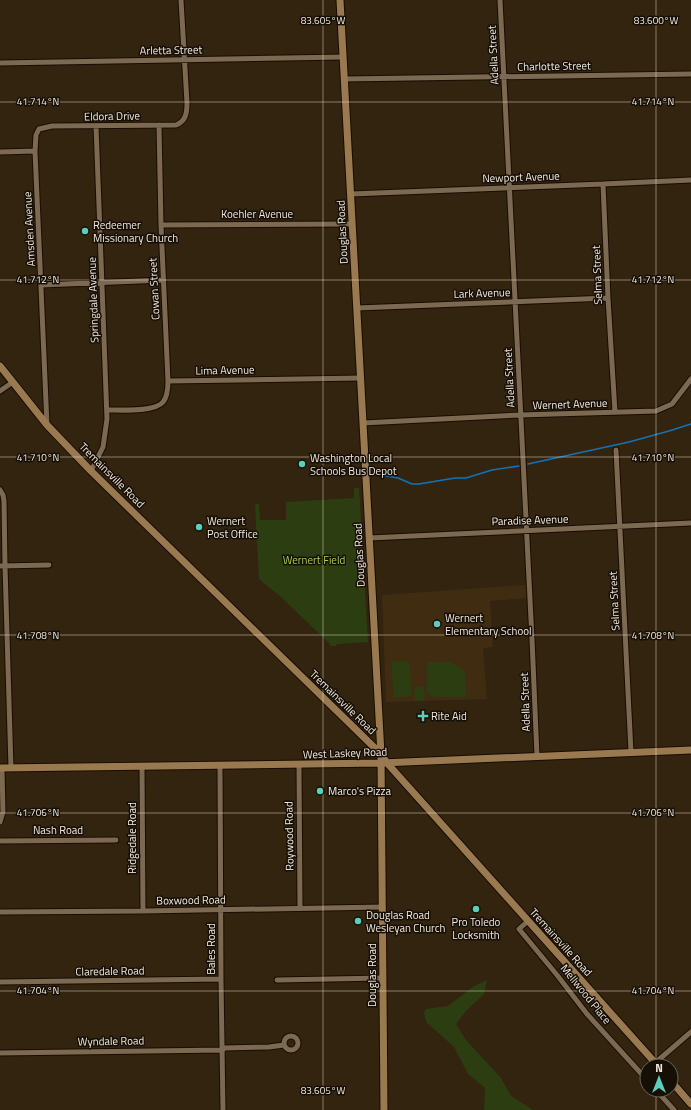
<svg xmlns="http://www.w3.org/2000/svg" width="691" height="1110" font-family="'Titillium Web',sans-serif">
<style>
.built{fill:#402c11}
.green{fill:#2d3d12}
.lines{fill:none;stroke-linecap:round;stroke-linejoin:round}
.stream{stroke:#1473b4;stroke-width:1.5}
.street-casing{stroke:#1a0c00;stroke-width:7}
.secondary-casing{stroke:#1a0c00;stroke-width:9}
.street{stroke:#7b6952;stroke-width:5}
.secondary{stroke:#997a50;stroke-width:7}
.ticks{fill:none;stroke:#f5eade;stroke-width:1;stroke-opacity:0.45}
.poi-dot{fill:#5bcebc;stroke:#150f06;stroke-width:1.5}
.labels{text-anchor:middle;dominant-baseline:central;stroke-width:3;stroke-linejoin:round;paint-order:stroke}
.street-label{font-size:11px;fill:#f5eade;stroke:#150f06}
.poi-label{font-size:11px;fill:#f5eade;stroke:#150f06;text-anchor:start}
.park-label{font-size:11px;fill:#a3d157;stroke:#150f06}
.ticks-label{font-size:10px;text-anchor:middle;fill:#f5eade;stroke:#150f06;stroke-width:3;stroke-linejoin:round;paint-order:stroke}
</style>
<rect width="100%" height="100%" fill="#33240f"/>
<path class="built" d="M526 585 527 598 490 601 493 647 483 648 487 699 386 702 382 595Z"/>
<path class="green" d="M354 488H359L368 642 337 644 336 646H330V644L281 597 259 579 255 504H259L260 520H286V502L354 498Z
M409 661 412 696 394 698 391 662Z
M427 662H451L465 672 466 697H433L427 692Z
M424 686 425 700 415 701 414 687Z
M487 980 484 994 466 1011 456 1024 466 1040 501 1078 511 1096 533 1110H484L485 1088 468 1074 454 1047 426 1022 424 1013 426 1009 448 1006 474 986Z"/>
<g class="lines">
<path class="stream" d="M528 464 629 442 669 431 691 424
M376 474 398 478 412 484H419L455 478H466L492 470 519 466"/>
<defs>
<path id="street" d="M500 0 532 639 537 756
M0 63 343 57
M344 79 691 74
M159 125 161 225 168 381
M0 152 35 151
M603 184 608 298 615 412
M351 194 603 184 691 180
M161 225 352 224
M41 285 164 280
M357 308 608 298
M0 391 13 382
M108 410C121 410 155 412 163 402 168 396 168 387 168 381L361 378
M363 423 520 415 656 411 672 404 691 379
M47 425 35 151 36 135 39 129 52 126 176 125C186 121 187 113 187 103L181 0
M616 450 631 752
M91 471 103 447 107 419 96 126
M0 490 3 495 4 501 5 566 11 768
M369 538 691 523
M0 566 49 565
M220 765 221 979 223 1110
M299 765 300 908
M142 766 143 911
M0 822 3 812 2 768
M0 841 116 840
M0 912 143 911 383 907
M528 921 519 929 557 975 587 1014 647 1080
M277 980 383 978
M0 982 221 979
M284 1043a7 7 0 1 1 14 0a7 7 0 1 1-14 0Z
M223 1048 269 1047 284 1045
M0 1053 223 1050
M655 1063 691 1032
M656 1090 674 1110"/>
<path id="secondary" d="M340 0 381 754 384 1110
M0 366 47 425 91 471 381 754 387 763 658 1066
M0 768 381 763 691 750
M671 1081 691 1104"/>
</defs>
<use href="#street" class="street-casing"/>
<use href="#secondary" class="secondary-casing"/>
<use href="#street" class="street"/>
<use href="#secondary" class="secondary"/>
</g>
<path class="ticks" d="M323 0V1110M656 0V1066M0 102H691M0 280H691M0 457H691M0 635H691M0 813H691M0 991H691M656 1090V1110"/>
<g class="poi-dot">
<circle cx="85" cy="231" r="4"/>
<circle cx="302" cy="464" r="4"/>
<circle cx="199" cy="527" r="4"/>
<circle cx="437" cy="624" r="4"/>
<path d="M421 710h4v4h4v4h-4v4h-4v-4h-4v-4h4z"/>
<circle cx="320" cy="791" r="4"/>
<circle cx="476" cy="909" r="4"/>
<circle cx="358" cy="921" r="4"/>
</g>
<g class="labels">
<g class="street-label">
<text transform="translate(171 50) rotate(-1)">Arletta Street</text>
<text transform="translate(493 55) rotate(-93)">Adella Street</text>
<text transform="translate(554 66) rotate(-1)">Charlotte Street</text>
<text transform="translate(112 116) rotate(-1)">Eldora Drive</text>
<text transform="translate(521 177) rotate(-2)">Newport Avenue</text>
<text x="257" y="214">Koehler Avenue</text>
<text transform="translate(29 229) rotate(-93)">Amsden Avenue</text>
<text transform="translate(342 232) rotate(-93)">Douglas Road</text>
<text transform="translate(597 275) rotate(-92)">Selma Street</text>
<text transform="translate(154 289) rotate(-93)">Cowan Street</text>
<text transform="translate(482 293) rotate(-2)">Lark Avenue</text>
<text transform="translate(93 300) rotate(-92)">Springdale Avenue</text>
<text transform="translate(225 370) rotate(-1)">Lima Avenue</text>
<text transform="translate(509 378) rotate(-93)">Adella Street</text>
<text transform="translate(570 404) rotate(-2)">Wernert Avenue</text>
<text transform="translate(112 475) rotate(45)">Tremainsville Road</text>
<text transform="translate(530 520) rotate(-2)">Paradise Avenue</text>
<text transform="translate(359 555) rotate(-93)">Douglas Road</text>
<text transform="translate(614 601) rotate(-93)">Selma Street</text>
<text transform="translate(343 702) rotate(44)">Tremainsville Road</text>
<text transform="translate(525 702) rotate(-92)">Adella Street</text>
<text transform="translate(345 753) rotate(-2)">West Laskey Road</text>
<text x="58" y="830">Nash Road</text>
<text transform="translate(289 836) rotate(-91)">Roywood Road</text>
<text transform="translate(132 838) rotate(-90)">Ridgedale Road</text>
<text transform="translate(191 900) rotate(-1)">Boxwood Road</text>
<text transform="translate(561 942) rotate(48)">Tremainsville Road</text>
<text transform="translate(211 949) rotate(-90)">Bales Road</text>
<text transform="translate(110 971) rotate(-1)">Claredale Road</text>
<text transform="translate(372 975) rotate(-90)">Douglas Road</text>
<text transform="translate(586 994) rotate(51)">Mellwood Place</text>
<text transform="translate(111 1041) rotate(-1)">Wyndale Road</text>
</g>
<g class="poi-label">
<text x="93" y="225">Redeemer<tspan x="93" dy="13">Missionary Church</tspan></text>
<text x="310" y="458">Washington Local<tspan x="310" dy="13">Schools Bus Depot</tspan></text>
<text x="207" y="521">Wernert<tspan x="207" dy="13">Post Office</tspan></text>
<text x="445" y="618">Wernert<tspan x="445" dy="13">Elementary School</tspan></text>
<text x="431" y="716">Rite Aid</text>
<text x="328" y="791">Marco's Pizza</text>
<text x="366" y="915">Douglas Road<tspan x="366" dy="13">Wesleyan Church</tspan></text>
<text x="476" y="922" text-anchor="middle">Pro Toledo<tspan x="476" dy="13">Locksmith</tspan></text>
</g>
<g class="park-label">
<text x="314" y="560">Wernert Field</text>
</g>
</g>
<g class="ticks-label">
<text x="323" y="24">83.605°W</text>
<text x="656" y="24">83.600°W</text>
<text x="38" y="105">41.714°N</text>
<text x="653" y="105">41.714°N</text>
<text x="38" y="283">41.712°N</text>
<text x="653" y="283">41.712°N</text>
<text x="38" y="461">41.710°N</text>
<text x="653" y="461">41.710°N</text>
<text x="38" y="639">41.708°N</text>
<text x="653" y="639">41.708°N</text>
<text x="38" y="816">41.706°N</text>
<text x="653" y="816">41.706°N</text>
<text x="38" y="994">41.704°N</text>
<text x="653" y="994">41.704°N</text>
<text x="323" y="1094">83.605°W</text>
</g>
<g transform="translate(659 1078)"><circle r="19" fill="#150f06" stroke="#6f675c"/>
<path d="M0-3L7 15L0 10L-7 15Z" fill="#5bcebc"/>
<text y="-6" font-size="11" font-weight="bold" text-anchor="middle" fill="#f5eade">N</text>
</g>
</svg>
